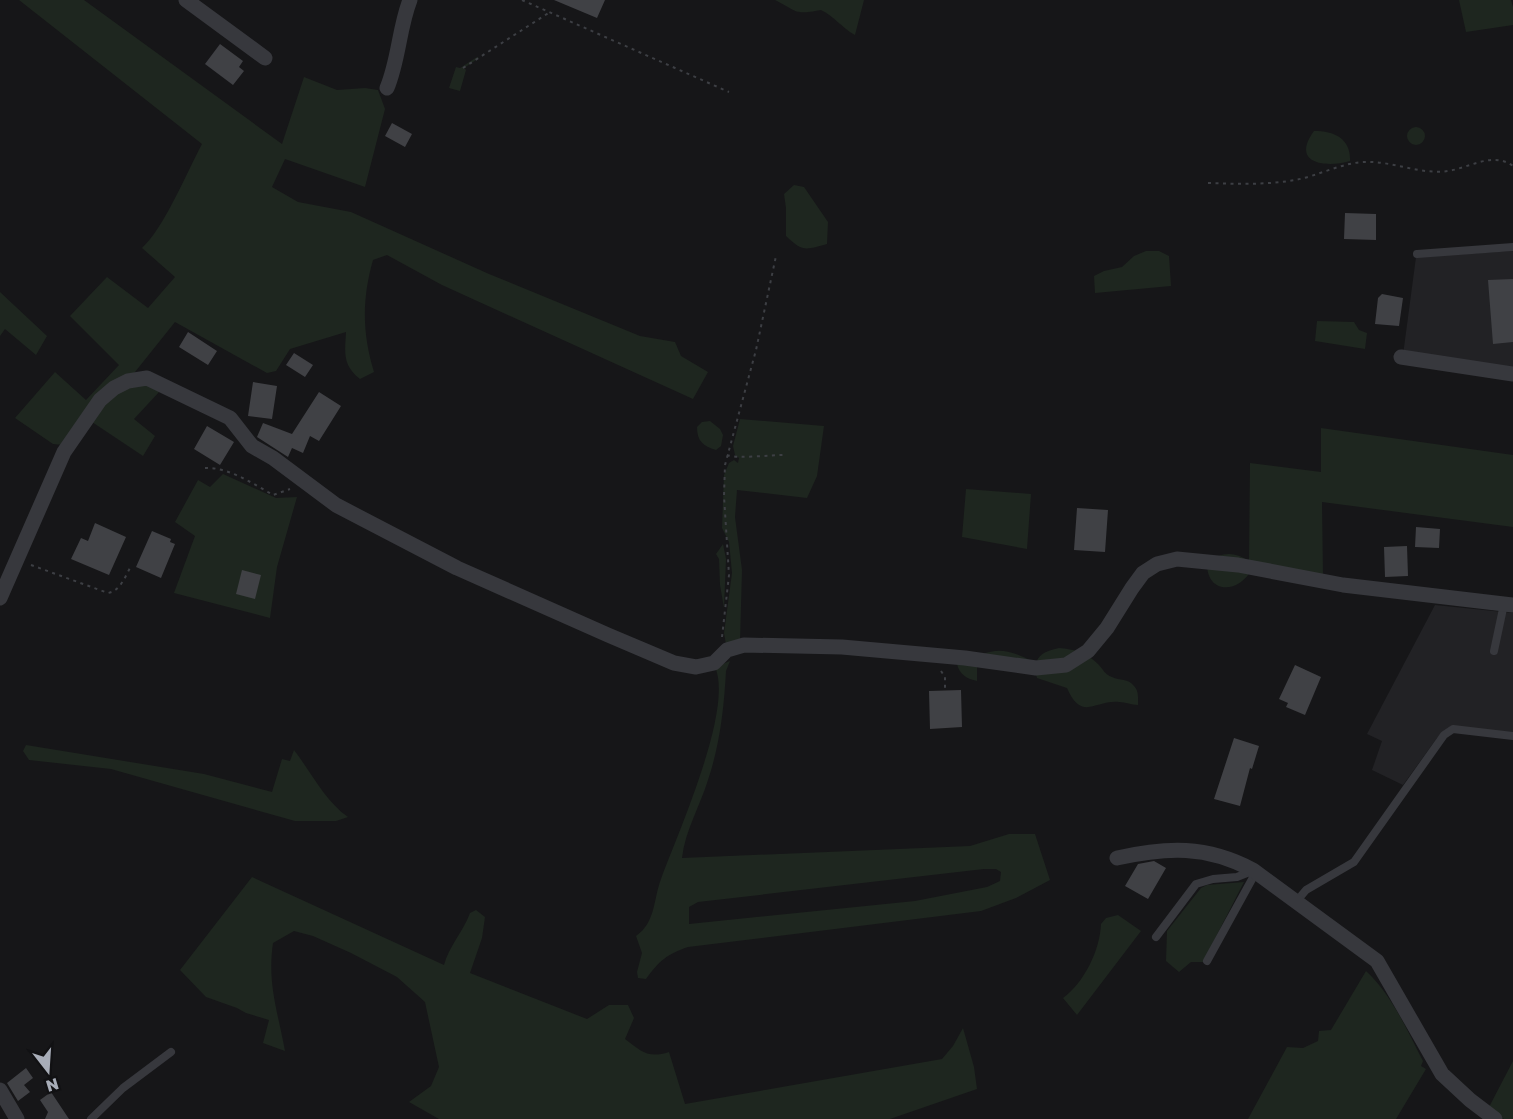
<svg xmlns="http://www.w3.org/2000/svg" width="1513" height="1119" font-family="'Golos Text',sans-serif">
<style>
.built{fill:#222225}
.green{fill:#1e261f;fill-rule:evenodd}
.building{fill:#404145}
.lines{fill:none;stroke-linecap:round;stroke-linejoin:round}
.path{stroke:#3d3f44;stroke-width:2;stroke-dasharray:3 4.5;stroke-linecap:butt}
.lane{stroke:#37383d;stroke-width:8}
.street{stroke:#37383d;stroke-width:15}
</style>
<rect width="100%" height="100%" fill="#161618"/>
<path class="built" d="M1513 251V371L1403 355 1416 257Z
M1435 605 1513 613V733L1449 729 1437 738 1403 785 1372 770 1382 741 1367 734Z"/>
<path class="green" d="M19 0H84L282 144 304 77 337 90 365 88 378 90 385 109 365 187 285 159 272 187 298 202 351 212 489 274 640 336 675 342 681 356 708 372 693 399 442 285 387 255 373 260C362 299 362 333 374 372L360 379C342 365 345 352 346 332L290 349 276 371 267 373 175 322 135 372 63 445 53 444 15 418 55 372 86 400 119 365 70 316 107 277 148 308 175 277 142 248C164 228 187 172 202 144Z
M775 0H864L855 35C842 28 834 16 821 10 793 15 799 12 775 0Z
M1459 0H1511L1513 7V25L1466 32Z
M477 57 479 58 464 68 466 70 460 91 449 88 456 67 460 68Z
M1407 136a9 9 0 1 1 18 0a9 9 0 1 1-18 0Z
M1314 131C1335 131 1351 139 1350 161 1326 168 1290 164 1314 131Z
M794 185 804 187 828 222 827 244C805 250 803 252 786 236V208L784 194Z
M1146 251H1159L1169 256 1171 286 1095 293 1094 276 1104 271 1122 267 1134 256Z
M0 292 47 336 36 355 5 329 0 336Z
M1317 321 1354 322 1359 330 1367 333 1365 349 1315 341Z
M142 383 160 391 134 419 155 436 143 456 92 422 102 408 122 389Z
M740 419 824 426 817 476 807 498 737 490 735 517 742 570 740 642 726 644 724 633 732 573 729 542 722 528 724 475 729 463 734 460 738 463 739 458 735 455 733 446Z
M710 421 720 429 723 435 721 446 716 450C703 446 697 441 697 427L702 422Z
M1321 428 1513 455V527L1322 502 1323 576 1252 569C1238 595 1206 594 1207 562 1222 552 1234 551 1249 561L1250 463 1321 472Z
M223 474 276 498 297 497 277 567 270 618 174 593 195 536 175 522 198 480 210 487Z
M966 489 1031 494 1027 549 962 537Z
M723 544 726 559 724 608 720 585 719 559 716 554Z
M1059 648C1074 649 1087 653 1098 664 1103 669 1105 675 1112 677 1120 681 1128 678 1134 686 1139 691 1138 698 1138 705 1131 705 1126 702 1119 702 1094 700 1082 722 1067 688L1037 678 1035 671 977 667V681C967 679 959 674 957 664 995 649 998 644 1036 663 1040 652 1048 651 1059 648Z
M730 661 726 671C724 708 720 744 708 780 700 806 685 831 682 858L970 846 1009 834H1035L1050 880 1016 898 981 911 688 947C667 954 659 961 646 979L638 978 637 972 642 953 636 936C656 922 653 900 661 879 677 835 734 709 715 667ZM984 869H996L1001 872 1000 881 987 887 915 901 689 924V907L698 902Z
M26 745 204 774 272 792 282 759 290 761 294 750C311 772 325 801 348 817L336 821H295L111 769 29 760 23 751Z
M252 877 444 965C449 946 463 932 470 913L476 910 485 917 482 938 470 973 587 1019 609 1005H628L634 1018 625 1039C641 1051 648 1059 669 1052L685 1104 942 1059 953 1046 963 1028 974 1067 977 1089 890 1119H439L409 1102 431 1086 439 1067 425 1002 397 977 351 953 313 936 294 931 273 943C267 984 278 1012 285 1051L263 1043 269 1020 246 1013 237 1008 206 997 180 970Z
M1244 882 1203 962H1191L1179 972 1166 961 1167 931 1201 888 1207 885Z
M1118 915 1141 931 1077 1015 1063 998C1084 983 1100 950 1101 924L1106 918Z
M1366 971C1392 995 1407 1030 1423 1061L1421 1066 1426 1069 1396 1119H1248L1287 1047 1303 1048 1318 1041 1319 1031 1331 1030Z
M1513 1061V1119H1504L1488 1109Z"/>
<path class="building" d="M554 0H605L597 18Z
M220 44 243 61 239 67 244 71 233 85 205 64Z
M392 123 412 134 405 147 385 136Z
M1345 213 1376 214V240L1344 239Z
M1513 279V342L1493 344 1488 280Z
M1382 294 1403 298 1399 326 1375 324 1378 298Z
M188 332 217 351 208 365 179 347Z
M294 353 313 365 305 377 286 365Z
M253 382 277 386 272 419 248 416Z
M319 392 341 406 319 441 310 436 303 453 292 448 288 457 257 437 263 423 292 434Z
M207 426 234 442 220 465 194 449Z
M1077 508 1108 510 1105 552 1074 550Z
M95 523 126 537 109 575 71 559 81 538 88 541Z
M1416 527 1440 529 1439 548 1415 547Z
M152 531 171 539 170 542 175 544 161 578 136 567Z
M1407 546 1408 576 1385 577 1384 547Z
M242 570 261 575 255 599 236 594Z
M1295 665 1321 677 1305 715 1286 707 1288 703 1279 699Z
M961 690 962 727 930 729 929 691Z
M1234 738 1259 746 1252 769 1250 768 1240 806 1214 799Z
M1154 861 1166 868 1148 899 1125 886 1138 864Z
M26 1068 33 1078 24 1085 30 1092 18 1101 7 1083Z
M51 1092 69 1119H45L48 1112 40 1100Z"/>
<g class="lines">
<path class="path" d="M522 0 729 92
M463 68 550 12
M1208 183C1237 184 1266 185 1295 180 1318 176 1343 162 1366 162 1393 161 1420 175 1448 171 1469 168 1493 151 1513 166
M727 455C738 459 770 455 784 455
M205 468C228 467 252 483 273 495L290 489
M31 565 108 593C120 591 125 577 130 568
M722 637 729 575 724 496 725 465 756 350 776 256
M941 671 945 677V691"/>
<path class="lane" d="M1417 254 1513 247
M1494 651 1504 604
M1296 902 1306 890 1354 862 1444 735 1453 729 1513 736
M1156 937 1196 884 1213 879 1237 877 1252 871
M1207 961 1256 872
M91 1119 123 1088 171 1052"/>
<path class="street" d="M186 0 265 58
M387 88C399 59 399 28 410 0
M1401 357 1513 374
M0 598 64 452 100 400 114 388 128 381 147 378 230 418 252 446 273 458 336 505 457 568 608 635 674 663 696 667 714 663 727 650 744 645 842 647 965 658 1036 668 1066 665 1088 651 1107 628 1132 588 1143 573 1157 564 1177 559 1238 565 1343 585 1513 605
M1117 858C1167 847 1206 845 1253 870L1377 961 1442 1074 1470 1100 1495 1119
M0 1090 17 1119"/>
</g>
<g transform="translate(48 1071) rotate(163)" stroke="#111113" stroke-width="4.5" paint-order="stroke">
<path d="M0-4.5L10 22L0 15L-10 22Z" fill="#a8adb8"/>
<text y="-9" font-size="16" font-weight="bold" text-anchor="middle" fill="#a8adb8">N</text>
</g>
</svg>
